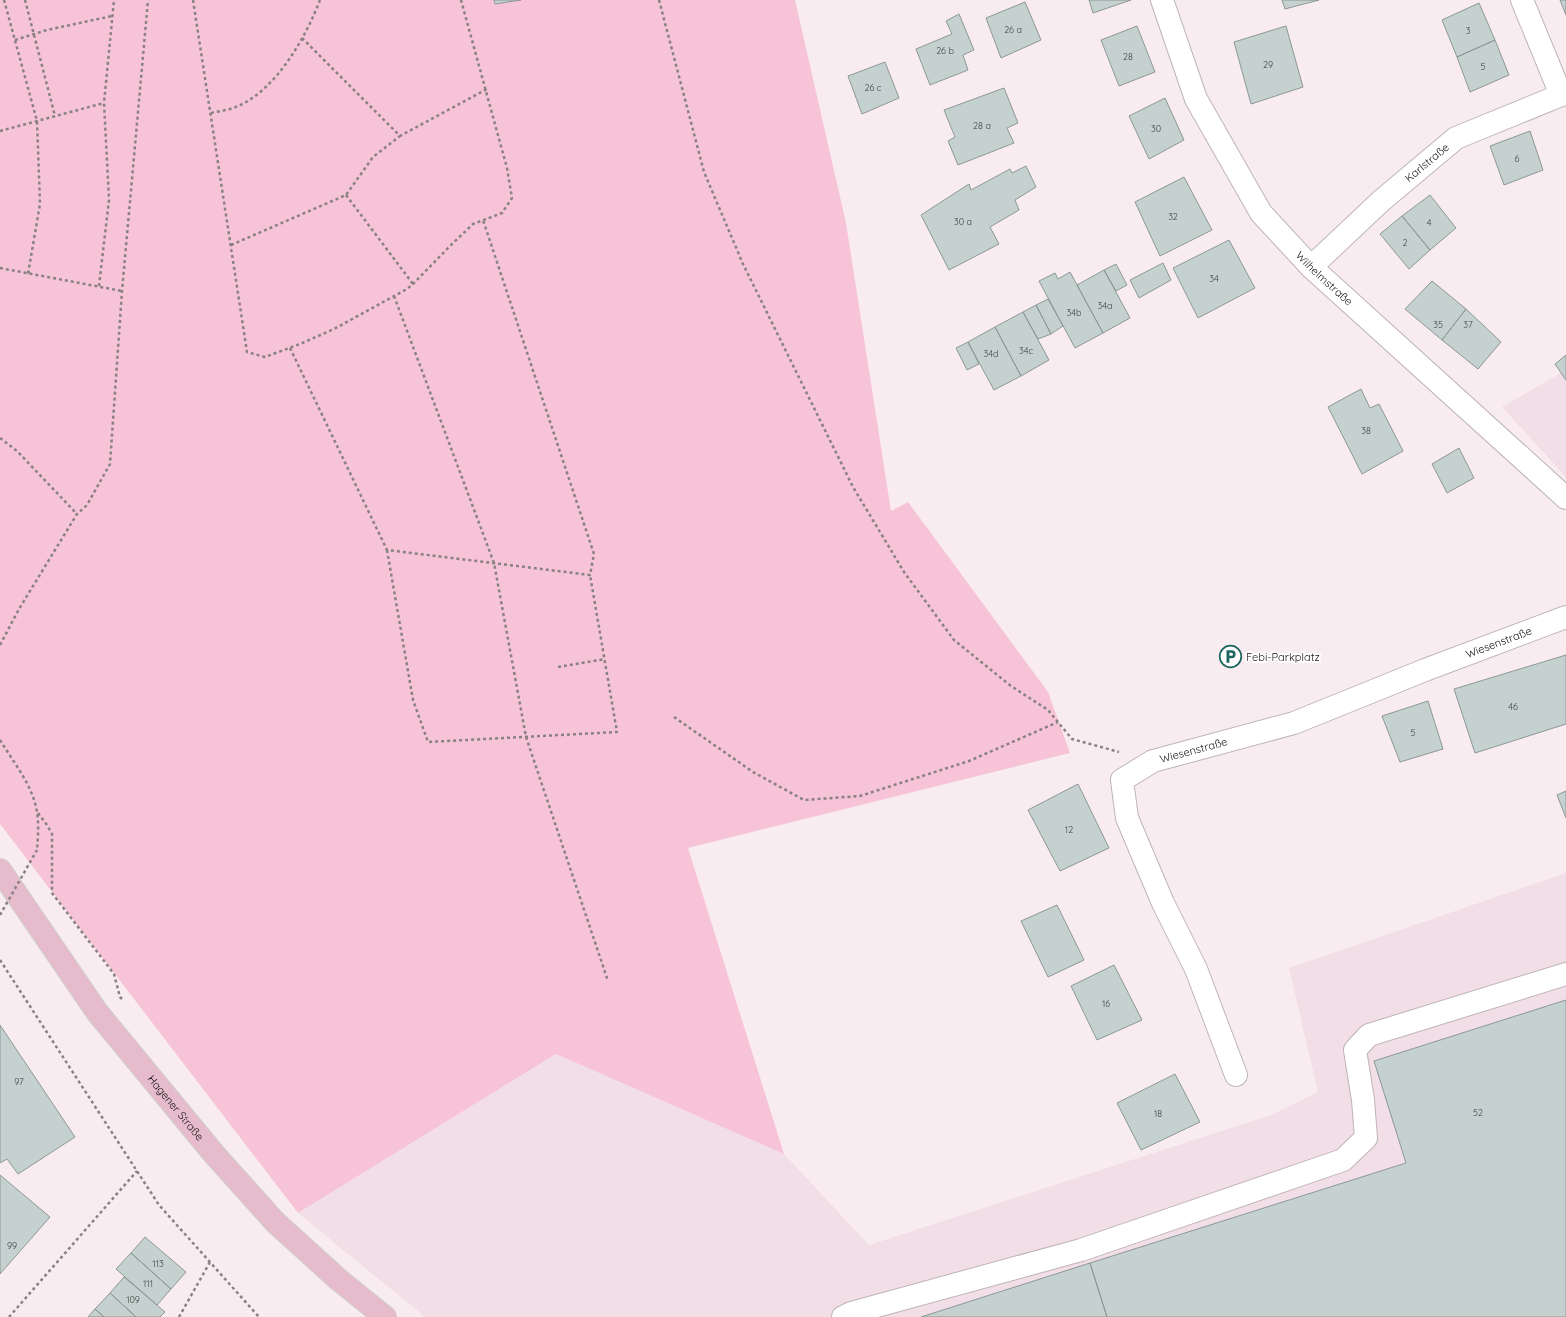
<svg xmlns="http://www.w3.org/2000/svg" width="1566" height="1317" font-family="Quicksand,sans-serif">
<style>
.built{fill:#f2dee6}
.green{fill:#f7c3d7}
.building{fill:#c5d1cf;stroke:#8c9896}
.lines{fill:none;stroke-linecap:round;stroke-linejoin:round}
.minor-casing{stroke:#bfb4b8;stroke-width:24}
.major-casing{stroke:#d0d0d0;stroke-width:24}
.path{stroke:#898184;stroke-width:2.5;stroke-dasharray:3 3;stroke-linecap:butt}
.minor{stroke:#fff;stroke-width:22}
.major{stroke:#e6bbcc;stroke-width:22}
.path-bridge{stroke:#898184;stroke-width:2.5;stroke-dasharray:3 3;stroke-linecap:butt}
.labels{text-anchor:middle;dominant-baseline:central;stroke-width:4;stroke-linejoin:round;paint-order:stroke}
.number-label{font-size:9px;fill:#424243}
.street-label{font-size:11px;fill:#161314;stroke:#fffdfd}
.poi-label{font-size:11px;fill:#161314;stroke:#fffdfd;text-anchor:start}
</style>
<rect width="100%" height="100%" fill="#f8ecf1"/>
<path class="built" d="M1566 370V477L1502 407Z
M1566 873V1317H425L298 1213 556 1054 784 1154 869 1245 1271 1115 1318 1092 1289 968Z"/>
<path class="green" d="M0 0H795L846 223 891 511 908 502 1048 692 1070 753 688 848 784 1154 556 1054 298 1213 0 824Z"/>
<path class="building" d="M494 0H521L495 4Z
M1089 0H1131L1093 13Z
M1282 0H1319L1285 9Z
M1560 0H1566V15Z
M1025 2 1041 40 1001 58 986 18Z
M1479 3 1495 40 1457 57 1442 20Z
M959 14 974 50 963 55 968 70 930 85 916 49 952 34 946 21Z
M1137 26 1155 72 1119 86 1101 40Z
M1286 26 1303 87 1251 104 1234 42Z
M1495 40 1509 75 1470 92 1457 57Z
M885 62 899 98 862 114 848 76Z
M1004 88 1018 123 1007 128 1014 143 958 165 948 141 955 137 944 110Z
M1165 98 1184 140 1149 159 1129 116Z
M1530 131 1543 170 1504 185 1490 146Z
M1026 166 1036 187 1015 200 1019 210 990 227 999 244 949 270 921 215 969 184 971 190 1010 169 1012 173Z
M1184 177 1212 230 1160 256 1135 202Z
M1430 195 1456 228 1430 250 1402 216Z
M1402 216 1430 250 1409 269 1380 234Z
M1229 240 1255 288 1198 318 1173 268Z
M1163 263 1171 280 1139 298 1130 280Z
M1116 264 1127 285 1116 291 1104 270Z
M1104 270 1130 318 1103 333 1077 285Z
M1070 272 1103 333 1075 348 1039 281 1055 273 1058 279Z
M1432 281 1466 309 1442 340 1405 309Z
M1048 299 1063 326 1051 334 1036 305Z
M1036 305 1051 334 1038 339 1023 312Z
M1466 309 1501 342 1478 369 1442 340Z
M1023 312 1049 360 1021 376 995 327Z
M995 327 1021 376 994 390 968 342Z
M968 342 979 364 967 370 956 348Z
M1566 355V380L1555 364Z
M1361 389 1370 408 1379 404 1403 451 1362 474 1328 407Z
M1459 448 1474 478 1447 493 1432 464Z
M1566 655V724L1475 753 1454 689Z
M1428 701 1443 749 1400 762 1382 716Z
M1078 784 1109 848 1060 871 1028 810Z
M1566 791V818L1557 795Z
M1057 905 1084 960 1048 977 1021 921Z
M1114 965 1142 1020 1097 1040 1071 986Z
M1566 1000V1317H1107L1090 1263 1406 1163 1374 1061Z
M0 1025 75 1137 18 1174 7 1159 0 1163Z
M1175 1074 1200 1122 1141 1150 1117 1103Z
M0 1175 50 1217 0 1274Z
M145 1237 186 1272 171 1289 131 1253Z
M131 1253 171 1289 157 1305 116 1269Z
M1090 1263 1107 1317H921Z
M124 1277 165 1312 160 1317H136L110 1293Z
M110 1293 136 1317H104L95 1309Z
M95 1309 104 1317H88Z"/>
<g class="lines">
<defs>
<g id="minor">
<path id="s1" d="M1162 0 1196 99 1261 213 1311 267 1566 498"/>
<path d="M1522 0 1561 95"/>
<path id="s2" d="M1311 267 1381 201 1456 138 1566 93"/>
<path id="s3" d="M1236 1075 1196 969 1163 903 1127 818 1122 780 1153 761 1294 723 1425 670 1566 617"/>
<path d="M843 1317 851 1313 1081 1250 1343 1160 1366 1138 1363 1100 1355 1050 1369 1035 1566 974"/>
</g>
<g id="major">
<path id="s4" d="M0 870 97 1012 214 1154 275 1222 339 1280 385 1317"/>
</g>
</defs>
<use href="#minor" class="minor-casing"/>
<use href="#major" class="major-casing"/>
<path class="path" d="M4 0 37 121 40 204 28 274
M25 0 55 116
M193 0 247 352 265 357 300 344 334 329 407 289 413 284 451 245 473 224 502 213 512 198 507 168 461 0
M659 0 704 172 743 264 853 487 904 572 954 640 1011 686 1048 710 1072 739 1119 752
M302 38 400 136 487 89
M15 40 47 30 112 16
M211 113C220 111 230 110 238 106 276 90 306 37 320 0
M0 131 104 103
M346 195 413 284
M231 245 346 195 373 157 400 136
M0 268 122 291
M99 286 109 200 104 103 114 0
M394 296 494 563 526 737 608 981
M290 348 387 550 590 575 594 554 483 220
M0 438 17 451 77 514
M387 550 413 700 428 742 617 732 590 575
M0 645 19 609 77 514 87 505 110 464 122 291 148 0
M558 667 605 659
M674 717 753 772 804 800 860 796 969 761 1058 722
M0 740C14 763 33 786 37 812 39 825 38 838 37 850
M38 813 47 825 52 834V893L114 974 120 997 122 999
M0 960 159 1205 259 1317
M9 1317 137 1171
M179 1317 210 1262"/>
<use href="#minor" class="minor"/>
<use href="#major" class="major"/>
<path class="path-bridge" d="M0 915 37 850"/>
</g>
<defs>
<symbol id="parking-ring" viewBox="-11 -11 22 22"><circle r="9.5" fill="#fffdfd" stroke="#1c665f" stroke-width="1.5"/><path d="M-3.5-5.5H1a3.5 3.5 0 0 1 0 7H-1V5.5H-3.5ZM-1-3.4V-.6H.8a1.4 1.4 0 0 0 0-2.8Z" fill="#1c665f"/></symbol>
</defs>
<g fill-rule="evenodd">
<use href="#parking-ring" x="1218" y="644" width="25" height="25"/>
</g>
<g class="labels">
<g class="number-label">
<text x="1013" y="29">26 a</text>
<text x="1468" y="30">3</text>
<text x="945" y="50">26 b</text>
<text x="1128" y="56">28</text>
<text x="1268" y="64">29</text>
<text x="1483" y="66">5</text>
<text x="873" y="87">26 c</text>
<text x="982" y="125">28 a</text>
<text x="1156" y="128">30</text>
<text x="1517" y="158">6</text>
<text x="1173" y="216">32</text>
<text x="963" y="221">30 a</text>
<text x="1429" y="222">4</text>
<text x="1405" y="242">2</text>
<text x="1214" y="278">34</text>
<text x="1105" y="305">34a</text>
<text x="1074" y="312">34b</text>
<text x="1438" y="324">35</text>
<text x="1468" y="324">37</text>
<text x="1026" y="350">34c</text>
<text x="991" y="353">34d</text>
<text x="1366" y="430">38</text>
<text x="1513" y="706">46</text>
<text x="1413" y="732">5</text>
<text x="1069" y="829">12</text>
<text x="1106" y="1003">16</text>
<text x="19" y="1081">97</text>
<text x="1478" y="1112">52</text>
<text x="1158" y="1113">18</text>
<text x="12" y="1245">99</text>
<text x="158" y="1263">113</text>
<text x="148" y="1283">111</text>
<text x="133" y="1299">109</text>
</g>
<g class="street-label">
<text stroke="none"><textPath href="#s2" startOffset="156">Karlstraße</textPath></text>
<text stroke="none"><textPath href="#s1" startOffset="327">Wilhelmstraße</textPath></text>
<text stroke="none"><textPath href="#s3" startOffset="720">Wiesenstraße</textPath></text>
<text stroke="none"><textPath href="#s3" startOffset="396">Wiesenstraße</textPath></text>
<text stroke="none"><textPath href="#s4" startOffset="296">Hagener Straße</textPath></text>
</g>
<g class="poi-label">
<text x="1246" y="657">Febi-Parkplatz</text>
</g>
</g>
</svg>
